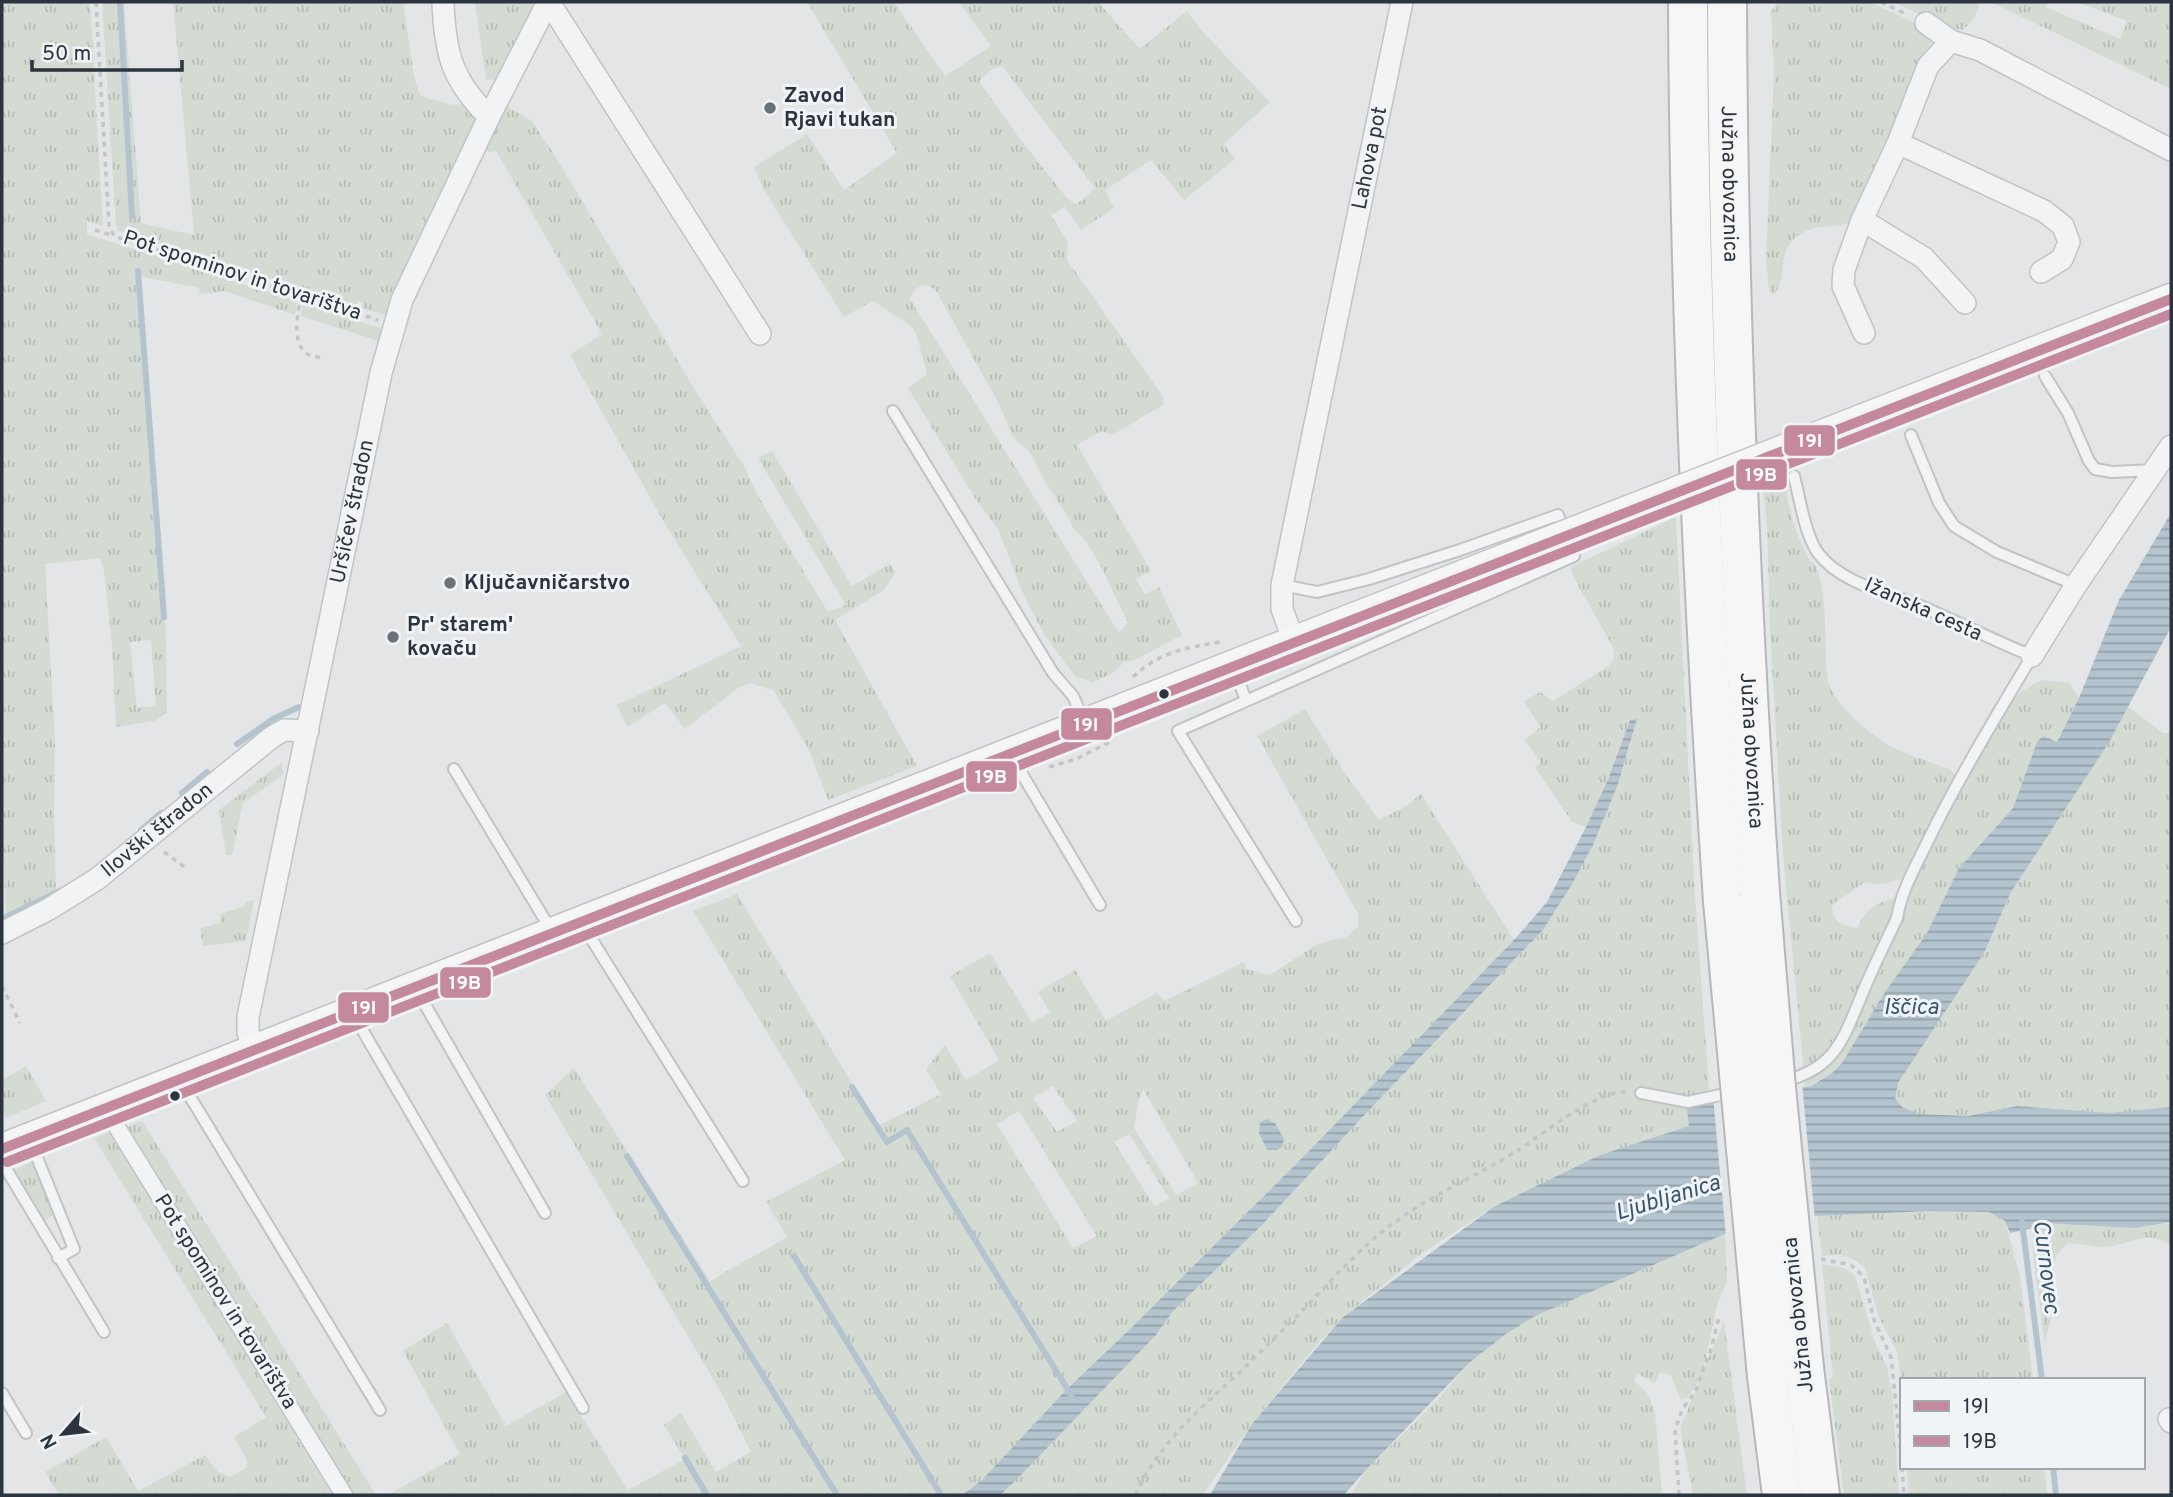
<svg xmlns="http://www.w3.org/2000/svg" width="2173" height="1497" font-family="Overpass,sans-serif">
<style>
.grass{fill:url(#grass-tufts);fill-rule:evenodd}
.water{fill:url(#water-rules)}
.pier{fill:#e3e5e7}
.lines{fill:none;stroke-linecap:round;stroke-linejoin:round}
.stream{stroke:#b4c4cf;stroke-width:6}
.service-casing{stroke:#c1c3c5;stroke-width:14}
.pedestrian-casing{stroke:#c1c3c5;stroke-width:19}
.minor-casing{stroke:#c1c3c5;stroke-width:24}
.secondary-casing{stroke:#c1c3c5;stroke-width:33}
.motorway-casing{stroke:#b5b8bc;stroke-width:42}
.path{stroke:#c3c5c7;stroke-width:3.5;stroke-dasharray:5 5;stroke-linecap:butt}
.service{stroke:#f2f3f4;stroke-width:10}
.pedestrian{stroke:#f2f3f4;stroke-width:16}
.minor{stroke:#f2f3f4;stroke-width:21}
.secondary{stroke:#f6f6f6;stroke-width:30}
.motorway{stroke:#f6f6f6;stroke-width:38}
.secondary-bridge-casing{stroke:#c1c3c5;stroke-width:33;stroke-linecap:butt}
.motorway-bridge-casing{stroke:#b5b8bc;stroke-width:42;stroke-linecap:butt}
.secondary-bridge{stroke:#f6f6f6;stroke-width:30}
.motorway-bridge{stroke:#f6f6f6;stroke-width:38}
.bus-1-casing{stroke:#f1f4f6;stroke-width:16}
.bus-2-casing{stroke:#f1f4f6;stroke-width:16}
.bus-1{stroke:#c4899d;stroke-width:10}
.bus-2{stroke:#c4899d;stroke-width:10}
.poi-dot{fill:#6b727a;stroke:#f1f4f6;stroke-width:2.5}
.bus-dot{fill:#2b343f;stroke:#f1f4f6;stroke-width:2.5}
.labels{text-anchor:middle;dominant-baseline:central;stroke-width:6;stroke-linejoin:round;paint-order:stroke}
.poi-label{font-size:21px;font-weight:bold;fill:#2b343f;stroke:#f1f4f6;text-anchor:start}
.street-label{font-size:21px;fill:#2b343f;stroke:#f1f4f6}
.water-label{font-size:23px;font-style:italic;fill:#39566f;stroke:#f1f4f6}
.line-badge{stroke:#f1f4f6;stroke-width:2.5}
.badge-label{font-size:19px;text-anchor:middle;font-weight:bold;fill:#fff}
</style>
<defs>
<pattern id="grass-tufts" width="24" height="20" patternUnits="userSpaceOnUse" patternTransform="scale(1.75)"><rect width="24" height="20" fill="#d4dbd3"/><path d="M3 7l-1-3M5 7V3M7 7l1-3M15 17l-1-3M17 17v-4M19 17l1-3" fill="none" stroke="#b6bdb6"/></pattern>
<pattern id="water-rules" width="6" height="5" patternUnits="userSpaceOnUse" patternTransform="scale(1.75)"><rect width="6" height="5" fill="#b4c4cf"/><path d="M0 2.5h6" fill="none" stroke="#93a0a9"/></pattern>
</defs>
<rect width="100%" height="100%" fill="#e3e5e7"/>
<path class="grass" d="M2 2H90L103 226 87 221V234L297 301 295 315 224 291 200 294 199 288 139 276 165 598 167 713 154 721 116 727 112 645 104 571 100 558 45 564 55 741 54 809 56 894 14 918 6 915 2 815ZM151 640 156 706 137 708 130 642Z
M102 2H124L141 223 194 235 173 2H403L414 76 420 96 453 105 466 104 472 109 478 121 390 316 362 308 363 303 358 301 356 306 119 231 116 226Z
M475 2H536L498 79 486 80Z
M807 2H894L945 76 991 46 959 2H1098L1140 49 1187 11 1201 30 1270 102 1224 144 1235 159 1184 200 1151 160 1105 190 1114 208 1081 230 1065 207 1051 215 1068 243 1067 260 1164 398 1163 405 1112 435 1101 431 1077 445 1151 571 1136 579 1145 594 1159 587 1182 635 1135 660 1124 662 1113 673 1092 683 1075 676 1045 636 1023 594 998 529 976 500 908 388 927 374 916 333 910 325 873 301 844 317 765 192 754 167 807 134 844 190 897 153ZM1002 66 1095 188 1076 205 1066 197 1020 139 979 81 991 70ZM927 285 935 289 999 404 1013 438 1030 452 1044 480 1070 520 1073 529C1092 538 1116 601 1128 622L1119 633 910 299C913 289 917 286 927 285Z
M1778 2H1870L1922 26 1931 42 1929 51 1855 219C1834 233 1816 219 1794 239 1777 254 1788 280 1773 295L1769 289 1766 260 1774 73 1771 12Z
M1894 2H1979C1977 15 1972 23 1962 30L1945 27Z
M1991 2H2048L2046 7 2120 39 2127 21 2077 2H2171V89Z
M506 106 532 121 555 156 695 390 744 466 758 496 828 612 846 605 758 458 772 451 852 586 890 564 895 573 884 590 835 620 917 766 828 800 809 750 774 691 751 683 738 688 685 729 665 703 627 727 617 705 741 646 665 524 570 355 602 334 496 151 488 152 482 147Z
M303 303 386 330 382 342 301 316Z
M1784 475C1787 504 1794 530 1807 556 1810 561 1815 564 1817 569 1829 604 1823 644 1828 681 1832 703 1874 738 1894 748 1912 757 1931 762 1949 769L1956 776 1907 877C1893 882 1880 887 1865 882L1832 905C1832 923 1842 925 1858 928 1865 909 1876 903 1895 898L1894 916 1833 1049 1804 1073 1783 855 1770 631 1767 524 1762 483Z
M1676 517 1694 882 1710 1101 1690 1126 1600 1155 1495 1206 1424 1252 1343 1317 1314 1348 1252 1424 1203 1495H1000L1155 1336 1174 1310 1262 1225 1371 1108 1543 930C1587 866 1618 795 1637 719L1630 720 1604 789 1586 827 1572 822 1535 767 1541 763 1525 740 1540 727 1524 701 1540 692 1553 701 1609 666 1613 660 1614 649 1573 576 1571 567Z
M2041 680 2069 683 2079 698 2057 742H2037L2013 808 1959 868 1927 933 1885 992 1842 1063 1832 1073 1805 1088 1804 1080 1836 1055 1939 826 2007 704 2022 691Z
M2127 706 2163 733H2171V1107L2127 1113H2087L2017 1106 1968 1116 1919 1114 1902 1107 1895 1098 1898 1083 1984 953 2011 892 2108 744Z
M1305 709 1346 775 1379 820 1406 806 1421 794 1514 940 1332 1128 1130 1329 1067 1389 981 1481 962 1495H388L460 1454 403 1351 447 1323 506 1426 566 1392 628 1490 685 1459 664 1425 681 1413 716 1472 751 1452 721 1392 545 1095 574 1068 710 1281 787 1237 766 1202 845 1160 693 911 737 894 878 1126 941 1094 926 1069 945 1045 966 1080 999 1060 950 976 990 953 1032 1023 1050 1012 1038 992 1075 970 1106 1021 1157 993 1164 1001 1244 962 1246 969 1270 975 1319 943 1346 937 1358 927V914L1257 736ZM1053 1086 1077 1121 1057 1132 1033 1098ZM1143 1089 1198 1183 1176 1195 1134 1128C1137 1115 1137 1100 1143 1089ZM1019 1111 1097 1236 1073 1248 997 1124ZM1129 1134 1169 1198 1155 1207 1114 1142Z
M281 763 284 774 243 803 232 855H226L219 810Z
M254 900 246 941 203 946 200 928 220 923V914L245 906V902Z
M26 1066 46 1101 6 1118 2 1111V1080Z
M142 1121 376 1495H352L125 1127Z
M112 1131 337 1495H59L45 1472 106 1437 138 1491 205 1455 218 1472 231 1477 247 1467V1460L234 1437 266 1417 94 1138Z
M32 1162 54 1215 43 1221 11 1171Z
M1929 1211 1989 1212 2005 1221 2020 1276 2033 1380H1902V1403L1901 1380 1897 1351 1879 1318 1865 1268 1855 1260 1839 1254 1822 1256 1817 1216Z
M2041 1223 2135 1228 2171 1223V1246C2144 1227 2131 1247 2102 1247 2091 1247 2080 1243 2068 1243L2057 1254 2054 1265 2052 1311 2045 1344 2033 1255V1228Z
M1725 1234 1727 1281 1717 1305 1703 1371 1724 1322 1747 1495H1693L1680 1428 1701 1378 1687 1398 1680 1399 1671 1375 1660 1372 1655 1383 1638 1374 1634 1380 1647 1393 1655 1412 1662 1495H1351L1365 1471 1439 1398 1470 1362 1506 1334 1535 1316Z
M1822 1264 1844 1268 1855 1275 1875 1342 1887 1367 1892 1392 1899 1495H1844L1829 1379 1833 1378Z
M1907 1467H2044L2047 1495H1908Z"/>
<path class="water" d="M2171 513V627L2108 744 2011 892 1984 953 1898 1083 1895 1098 1902 1107 1919 1114 1968 1116 2017 1106 2109 1113 2171 1107V1222L2135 1228 2041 1223 2033 1228 2010 1233 2005 1221 1989 1212 1929 1211 1817 1216 1725 1234 1535 1316 1506 1334 1470 1362 1365 1471 1344 1495H1210L1252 1424 1343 1317 1495 1206 1600 1155 1689 1126 1687 1109 1710 1101 1811 1086 1832 1073 1842 1063 1885 992 1927 933 1959 868 2013 808 2037 742 2043 736 2057 742 2079 698 2119 600Z
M1637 719 1618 784 1593 845 1571 886 1543 930 1371 1108 1262 1225 1174 1310 1155 1336 1013 1483 1000 1495H962L981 1481 1067 1389 1130 1329 1309 1151 1514 940 1547 902 1586 827 1607 782 1630 720Z
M1267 1119 1275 1123 1284 1139 1282 1147 1277 1150H1267L1259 1133 1260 1122Z"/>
<path class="pier" d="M1802 1083 1815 1220 1726 1237 1713 1097Z"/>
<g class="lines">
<path class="stream" d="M120 2 132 216
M138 271 164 617
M237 744 273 719 299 707
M182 793 207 772
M141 830 161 813
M2 919 62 890
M852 1087 887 1142 907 1130 1071 1395
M627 1156 837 1495
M2022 1222 2042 1380
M794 1256 941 1495
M685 1458 707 1495
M2053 1467 2056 1495"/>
<defs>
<path id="service" d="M2045 376 2068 413 2089 461 2095 469 2112 472 2155 470
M893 411 1053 673 1073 696 1084 721
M1911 435 1939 503 1954 526 1997 552 2076 585
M1282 585 1317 592 1369 579 1460 550 1558 515 1574 556 1178 731 1296 921
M1234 669 1246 700
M1010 754 1100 905
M454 769 551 930
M582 924 743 1181
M416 989 545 1213
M353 1014 583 1408
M183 1081 189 1095 380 1410
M1780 1082C1836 1070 1843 1039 1863 992 1873 967 1886 942 1897 918 1901 893 1913 871 1924 849 1956 782 1994 720 2032 656 1995 641 1960 623 1923 607 1890 593 1841 584 1818 553 1805 535 1800 499 1794 476
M1641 1093 1688 1102 1734 1092
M30 1140 74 1249 58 1258
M2 1162 104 1332
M2 1393 26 1433"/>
<path id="pedestrian" d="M108 1107 115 1124 344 1495"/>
<g id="minor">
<path d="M549 2 760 334"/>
<path d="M443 3C445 54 452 80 489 117"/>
<path d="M1926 23 1951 41 1980 50 2171 150"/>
<path d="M1898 143 2044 211 2063 226 2069 242 2062 259 2041 272"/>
<path d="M1862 220 1924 258 1965 303"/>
<path d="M1864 333 1843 286 1844 270 1862 220 1898 143 1928 66 1951 41"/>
<path id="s1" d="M1294 642 1282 609V585L1402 2"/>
<path d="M2032 656 2076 585 2171 446"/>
<path id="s2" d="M2 933 49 909 97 879 272 737 284 730 308 731"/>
<path id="s3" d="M254 1050 248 1032V1017L381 373 402 300 489 117 548 2"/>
<path d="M2169 1419 2171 1422"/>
</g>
<path id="secondary" d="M2140 311 2171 299
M2 1149 1349 620"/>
<g id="motorway">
<path d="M1688 2C1689 302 1703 601 1723 901"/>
<path id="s4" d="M1727 2C1728 299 1740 595 1760 892"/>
<path d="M1804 1368 1820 1495"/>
<path d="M1767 1376 1782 1495"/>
</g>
</defs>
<use href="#service" class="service-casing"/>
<use href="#pedestrian" class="pedestrian-casing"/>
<use href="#minor" class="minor-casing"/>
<use href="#secondary" class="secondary-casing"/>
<use href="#motorway" class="motorway-casing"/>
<path class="path" d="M96 2 109 226 114 236 378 320
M1881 2 1908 15
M95 230 114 236
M302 296C297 310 292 343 306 353 311 357 317 357 323 358
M1133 677C1159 652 1188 647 1221 642
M1049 767 1076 759 1110 742
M164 852 186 868
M2 986 20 1023
M1821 1259 1851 1265 1864 1277 1874 1320 1891 1357 1902 1463
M1902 1467 1904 1495
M1135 1495C1161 1441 1198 1411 1241 1371 1259 1354 1276 1336 1294 1319 1329 1284 1361 1245 1402 1217 1438 1192 1480 1174 1517 1151 1543 1134 1598 1089 1628 1092
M1679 1495 1675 1430 1683 1408 1695 1392 1711 1349 1719 1317"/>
<use href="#service" class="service"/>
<use href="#pedestrian" class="pedestrian"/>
<use href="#minor" class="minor"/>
<use href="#secondary" class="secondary"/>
<use href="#motorway" class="motorway"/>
<defs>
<path id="secondary-bridge" d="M1349 620 2140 311"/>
<path id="motorway-bridge" d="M1760 892 1776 1088 1804 1368
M1723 901 1767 1376"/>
</defs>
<use href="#secondary-bridge" class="secondary-bridge-casing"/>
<use href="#motorway-bridge" class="motorway-bridge-casing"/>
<use href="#secondary-bridge" class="secondary-bridge"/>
<use href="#motorway-bridge" class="motorway-bridge"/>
<defs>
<path id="bus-1" d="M2 1149 2171 299"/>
<path id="bus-2" d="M7 1162 2171 314"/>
</defs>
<use href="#bus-1" class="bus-1-casing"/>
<use href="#bus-2" class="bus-2-casing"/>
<use href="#bus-1" class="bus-1"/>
<use href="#bus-2" class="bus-2"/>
</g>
<g class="poi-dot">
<circle cx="770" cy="108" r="7"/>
<circle cx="450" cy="583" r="7"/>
<circle cx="393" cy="637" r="7"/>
</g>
<g class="bus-dot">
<circle cx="1164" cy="694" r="6"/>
<circle cx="175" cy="1096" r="6"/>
</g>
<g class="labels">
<g class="poi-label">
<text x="784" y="96">Zavod<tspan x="784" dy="24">Rjavi tukan</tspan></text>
<text x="464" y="583">Ključavničarstvo</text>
<text x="407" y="625">Pr' starem'<tspan x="407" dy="24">kovaču</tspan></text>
</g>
<g class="street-label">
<text stroke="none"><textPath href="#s1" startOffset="495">Lahova pot</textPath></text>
<text stroke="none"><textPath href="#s4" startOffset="182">Južna obvoznica</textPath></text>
<text transform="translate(242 276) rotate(18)">Pot spominov in tovarištva</text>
<text stroke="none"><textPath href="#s3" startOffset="550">Uršičev štradon</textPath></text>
<text transform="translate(1923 610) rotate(24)">Ižanska cesta</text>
<text stroke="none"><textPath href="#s4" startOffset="749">Južna obvoznica</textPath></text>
<text stroke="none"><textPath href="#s2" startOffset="187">Ilovški štradon</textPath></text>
<text transform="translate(225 1302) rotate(58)">Pot spominov in tovarištva</text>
<text transform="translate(1799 1315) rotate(-96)">Južna obvoznica</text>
</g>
<g class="water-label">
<text x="1911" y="1008">Iščica</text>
<text transform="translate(1668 1199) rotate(-17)">Ljubljanica</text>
<text transform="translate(2045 1267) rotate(83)">Curnovec</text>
</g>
</g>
<g class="line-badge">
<rect x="1783" y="424" width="53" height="33" rx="7" fill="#c4899d"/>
<rect x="1735" y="458" width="53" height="33" rx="7" fill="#c4899d"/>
<rect x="1060" y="707" width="53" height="34" rx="7" fill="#c4899d"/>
<rect x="965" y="760" width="53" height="33" rx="7" fill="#c4899d"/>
<rect x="439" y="966" width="53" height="33" rx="7" fill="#c4899d"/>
<rect x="337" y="991" width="53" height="33" rx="7" fill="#c4899d"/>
</g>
<g class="badge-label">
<text x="1810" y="447">19I</text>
<text x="1761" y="481">19B</text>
<text x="1086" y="731">19I</text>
<text x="991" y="783">19B</text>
<text x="465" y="989">19B</text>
<text x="364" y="1014">19I</text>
</g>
<rect width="2173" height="1497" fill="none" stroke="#2b343f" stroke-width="7"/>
<rect x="1900" y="1378" width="245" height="91" fill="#f1f4f6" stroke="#a2a7ad" stroke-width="2"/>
<rect x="1914" y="1401" width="35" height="10" fill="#c4899d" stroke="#a2a7ad" stroke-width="2"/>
<text x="1963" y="1413" font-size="21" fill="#2b343f">19I</text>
<rect x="1914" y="1436" width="35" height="10" fill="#c4899d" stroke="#a2a7ad" stroke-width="2"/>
<text x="1963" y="1448" font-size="21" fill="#2b343f">19B</text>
<g transform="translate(63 1434) rotate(242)" stroke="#f1f4f6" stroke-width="5" paint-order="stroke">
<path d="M0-5L12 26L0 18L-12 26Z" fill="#2b343f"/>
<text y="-10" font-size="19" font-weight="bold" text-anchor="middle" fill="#2b343f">N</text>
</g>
<path d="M32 60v10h150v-10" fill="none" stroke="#2b343f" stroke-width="3.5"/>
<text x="42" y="60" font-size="21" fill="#2b343f" stroke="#f1f4f6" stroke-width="5" paint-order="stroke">50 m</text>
</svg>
